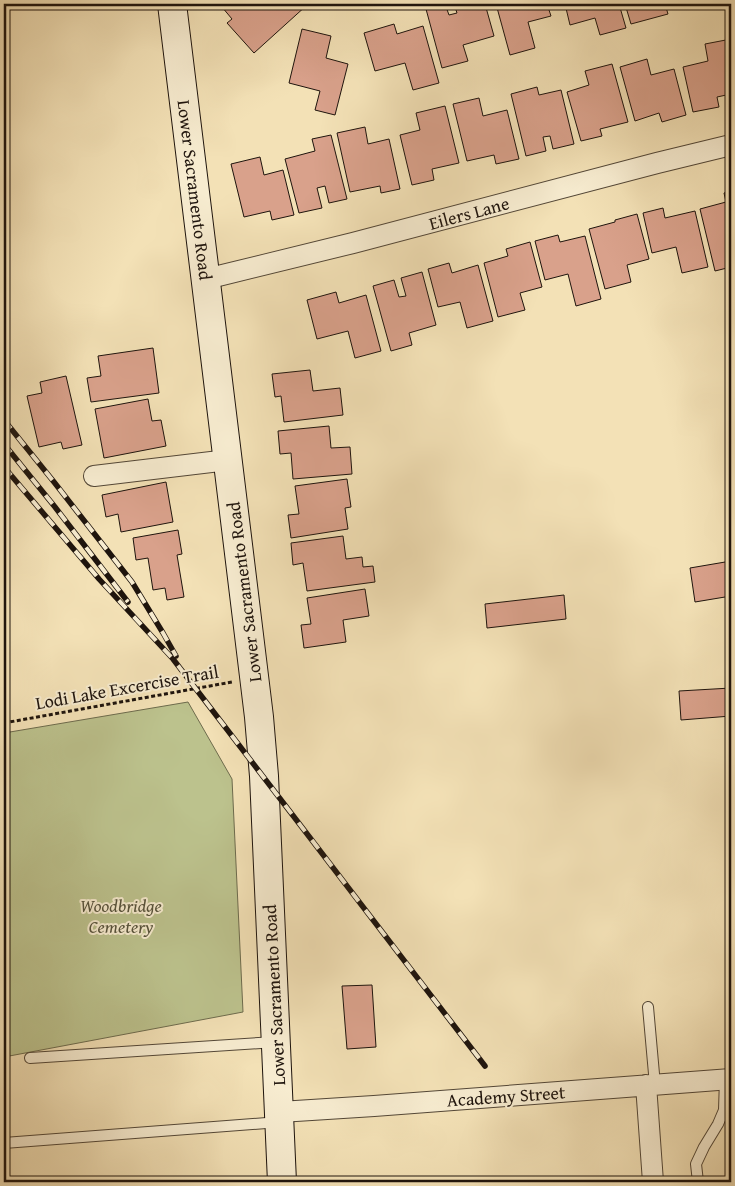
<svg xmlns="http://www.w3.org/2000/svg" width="735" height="1186" font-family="'Gentium Book Plus',serif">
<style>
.green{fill:#bcc28d;stroke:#6d6b4d}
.building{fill:#d9a18b;stroke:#1e140d}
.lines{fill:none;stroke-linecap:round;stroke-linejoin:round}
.service-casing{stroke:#534737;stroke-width:12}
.minor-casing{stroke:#534737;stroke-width:22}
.secondary-casing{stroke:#1e140d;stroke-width:30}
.path{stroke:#1e140d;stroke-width:3;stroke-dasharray:4 2.5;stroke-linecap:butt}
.service{stroke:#f7ecd0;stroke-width:10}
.minor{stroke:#f7ecd0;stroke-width:20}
.secondary{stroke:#f7ecd0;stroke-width:28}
.rail-casing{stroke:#1e140d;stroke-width:5.5}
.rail{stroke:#f7ecd0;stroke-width:4;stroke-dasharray:11;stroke-linecap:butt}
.labels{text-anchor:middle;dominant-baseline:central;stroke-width:4;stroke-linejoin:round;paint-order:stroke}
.street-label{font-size:18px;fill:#1e140d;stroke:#f7ecd0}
.park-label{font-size:18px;font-style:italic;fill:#55513a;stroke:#f7ecd0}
</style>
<rect width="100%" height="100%" fill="#f3e1b6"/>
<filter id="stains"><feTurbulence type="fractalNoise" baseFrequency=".004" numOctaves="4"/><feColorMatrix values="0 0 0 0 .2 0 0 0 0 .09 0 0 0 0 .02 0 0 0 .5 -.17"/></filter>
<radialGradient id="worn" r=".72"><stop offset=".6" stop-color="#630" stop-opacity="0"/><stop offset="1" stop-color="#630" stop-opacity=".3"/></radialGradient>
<path class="green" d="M188 702 232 779 243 1012 4 1057V733Z"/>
<path class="building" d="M226 4H306L307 5 254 53 227 23 232 19 222 7Z
M444 4H445L449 15 457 13 454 4H485L494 36 463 45 468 61 442 68 426 9Z
M496 4H547L551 16 528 22 535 48 510 55Z
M565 4H619L626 28 600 35 595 18 570 25Z
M625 4H665L668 14 631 24Z
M394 24 397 34 423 26 439 83 413 90 405 63 375 71 364 33Z
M302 29 331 36 326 58 348 64 335 115 315 110 320 91 289 83Z
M731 39V94L717 97 719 107 693 112 683 67 708 61 705 44Z
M647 59 651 75 674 69 686 115 662 122 659 113 635 121 620 67Z
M612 64 628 122 600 129 602 136 581 141 567 92 589 85 585 71Z
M537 87 539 95 561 90 574 144 553 149 550 136 543 137 546 151 526 156 511 94Z
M479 98 483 116 507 110 519 159 496 164 494 155 467 161 453 104Z
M445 106 459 163 432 169 434 180 412 185 400 135 420 130 416 113Z
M365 127 368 144 389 139 400 189 381 193 380 186 350 192 337 133Z
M331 135 347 199 329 203 325 186 317 188 322 208 299 213 285 159 315 151 312 139Z
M260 157 264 175 283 170 294 215 272 220 270 211 244 217 231 164Z
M731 191V267L715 271 700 209 726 202 724 193Z
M663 208 665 218 695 211 708 267 682 273 676 247 652 253 643 213Z
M637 214 649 259 627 265 631 282 605 289 589 229 615 222V220Z
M558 235 560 242 585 236 601 299 576 306 568 274 545 280 535 241Z
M530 242 542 287 520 293 525 310 498 317 484 263 508 256 506 249Z
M449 263 452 273 478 265 493 321 467 328 460 302 438 307 428 269Z
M422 272 436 325 409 333 412 345 391 351 373 286 394 280 399 297 406 296 401 278Z
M336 292 339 303 366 295 381 351 355 358 348 331 317 339 307 300Z
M153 348 159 393 91 402 87 378 101 376 98 356Z
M310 370 313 391 340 388 343 415 284 422 281 396 275 397 272 374Z
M66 376 82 445 63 449 61 442 39 447 27 396 42 393 40 382Z
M148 399 152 421 161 420 166 446 104 458 95 409Z
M329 426 331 448 350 447 352 474 293 479 291 453 280 454 278 431Z
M347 479 351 507 345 508 348 529 291 538 288 515 299 514 295 486Z
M166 482 173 522 121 532 118 514 106 517 102 495Z
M178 530 182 554 177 555 184 597 167 600 165 588 153 590 148 558 136 560 133 538Z
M343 536 346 559 362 557 363 567 373 566 375 582 307 591 303 563 293 565 291 543Z
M731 561V596L695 602 690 568Z
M365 589 369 616 343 620 346 642 304 648 301 625 311 624 307 598Z
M564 595 566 619 487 628 485 604Z
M731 688V716L681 720 679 691Z
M372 985 376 1047 347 1049 342 986Z"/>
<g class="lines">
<defs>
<path id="service" d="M648 1007 655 1085
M30 1058 275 1042
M4 1143 279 1122
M698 1182 696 1164 704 1147 718 1124 724 1110 725 1079"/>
<path id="minor" d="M206 279 353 243 657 163 731 145
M94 476 228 460
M646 1085 653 1182
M280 1112 374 1106 731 1079"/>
<path id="secondary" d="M172 4 259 717 264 776 282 1182"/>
</defs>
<use href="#service" class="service-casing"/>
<use href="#minor" class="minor-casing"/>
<use href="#secondary" class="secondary-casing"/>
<path class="path" d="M4 723 232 682"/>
<use href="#service" class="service"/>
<use href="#minor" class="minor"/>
<use href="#secondary" class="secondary"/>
<defs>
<path id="rail" d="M4 420 54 482 132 582 163 633 176 656
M4 444 55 507 128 602
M4 467 99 579 173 659 485 1066"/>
</defs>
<use href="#rail" class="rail-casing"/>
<use href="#rail" class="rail"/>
</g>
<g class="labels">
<g class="street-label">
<text transform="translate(195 190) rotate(83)">Lower Sacramento Road</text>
<text transform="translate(469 213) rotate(-15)">Eilers Lane</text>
<text transform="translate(244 592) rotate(-97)">Lower Sacramento Road</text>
<text transform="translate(127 687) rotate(-10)">Lodi Lake Excercise Trail</text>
<text transform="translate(274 995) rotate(-93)">Lower Sacramento Road</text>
<text transform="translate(506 1096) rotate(-4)">Academy Street</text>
</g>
<g class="park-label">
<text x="121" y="905">Woodbridge<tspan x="121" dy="21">Cemetery</tspan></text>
</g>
</g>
<rect width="735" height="1186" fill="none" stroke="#f3e1b6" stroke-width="20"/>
<rect x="5" y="5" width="725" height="1176" fill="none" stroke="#1e140d" stroke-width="2.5"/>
<rect x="10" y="10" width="715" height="1166" fill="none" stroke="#1e140d"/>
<rect width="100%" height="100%" filter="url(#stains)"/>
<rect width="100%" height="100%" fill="url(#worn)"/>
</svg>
